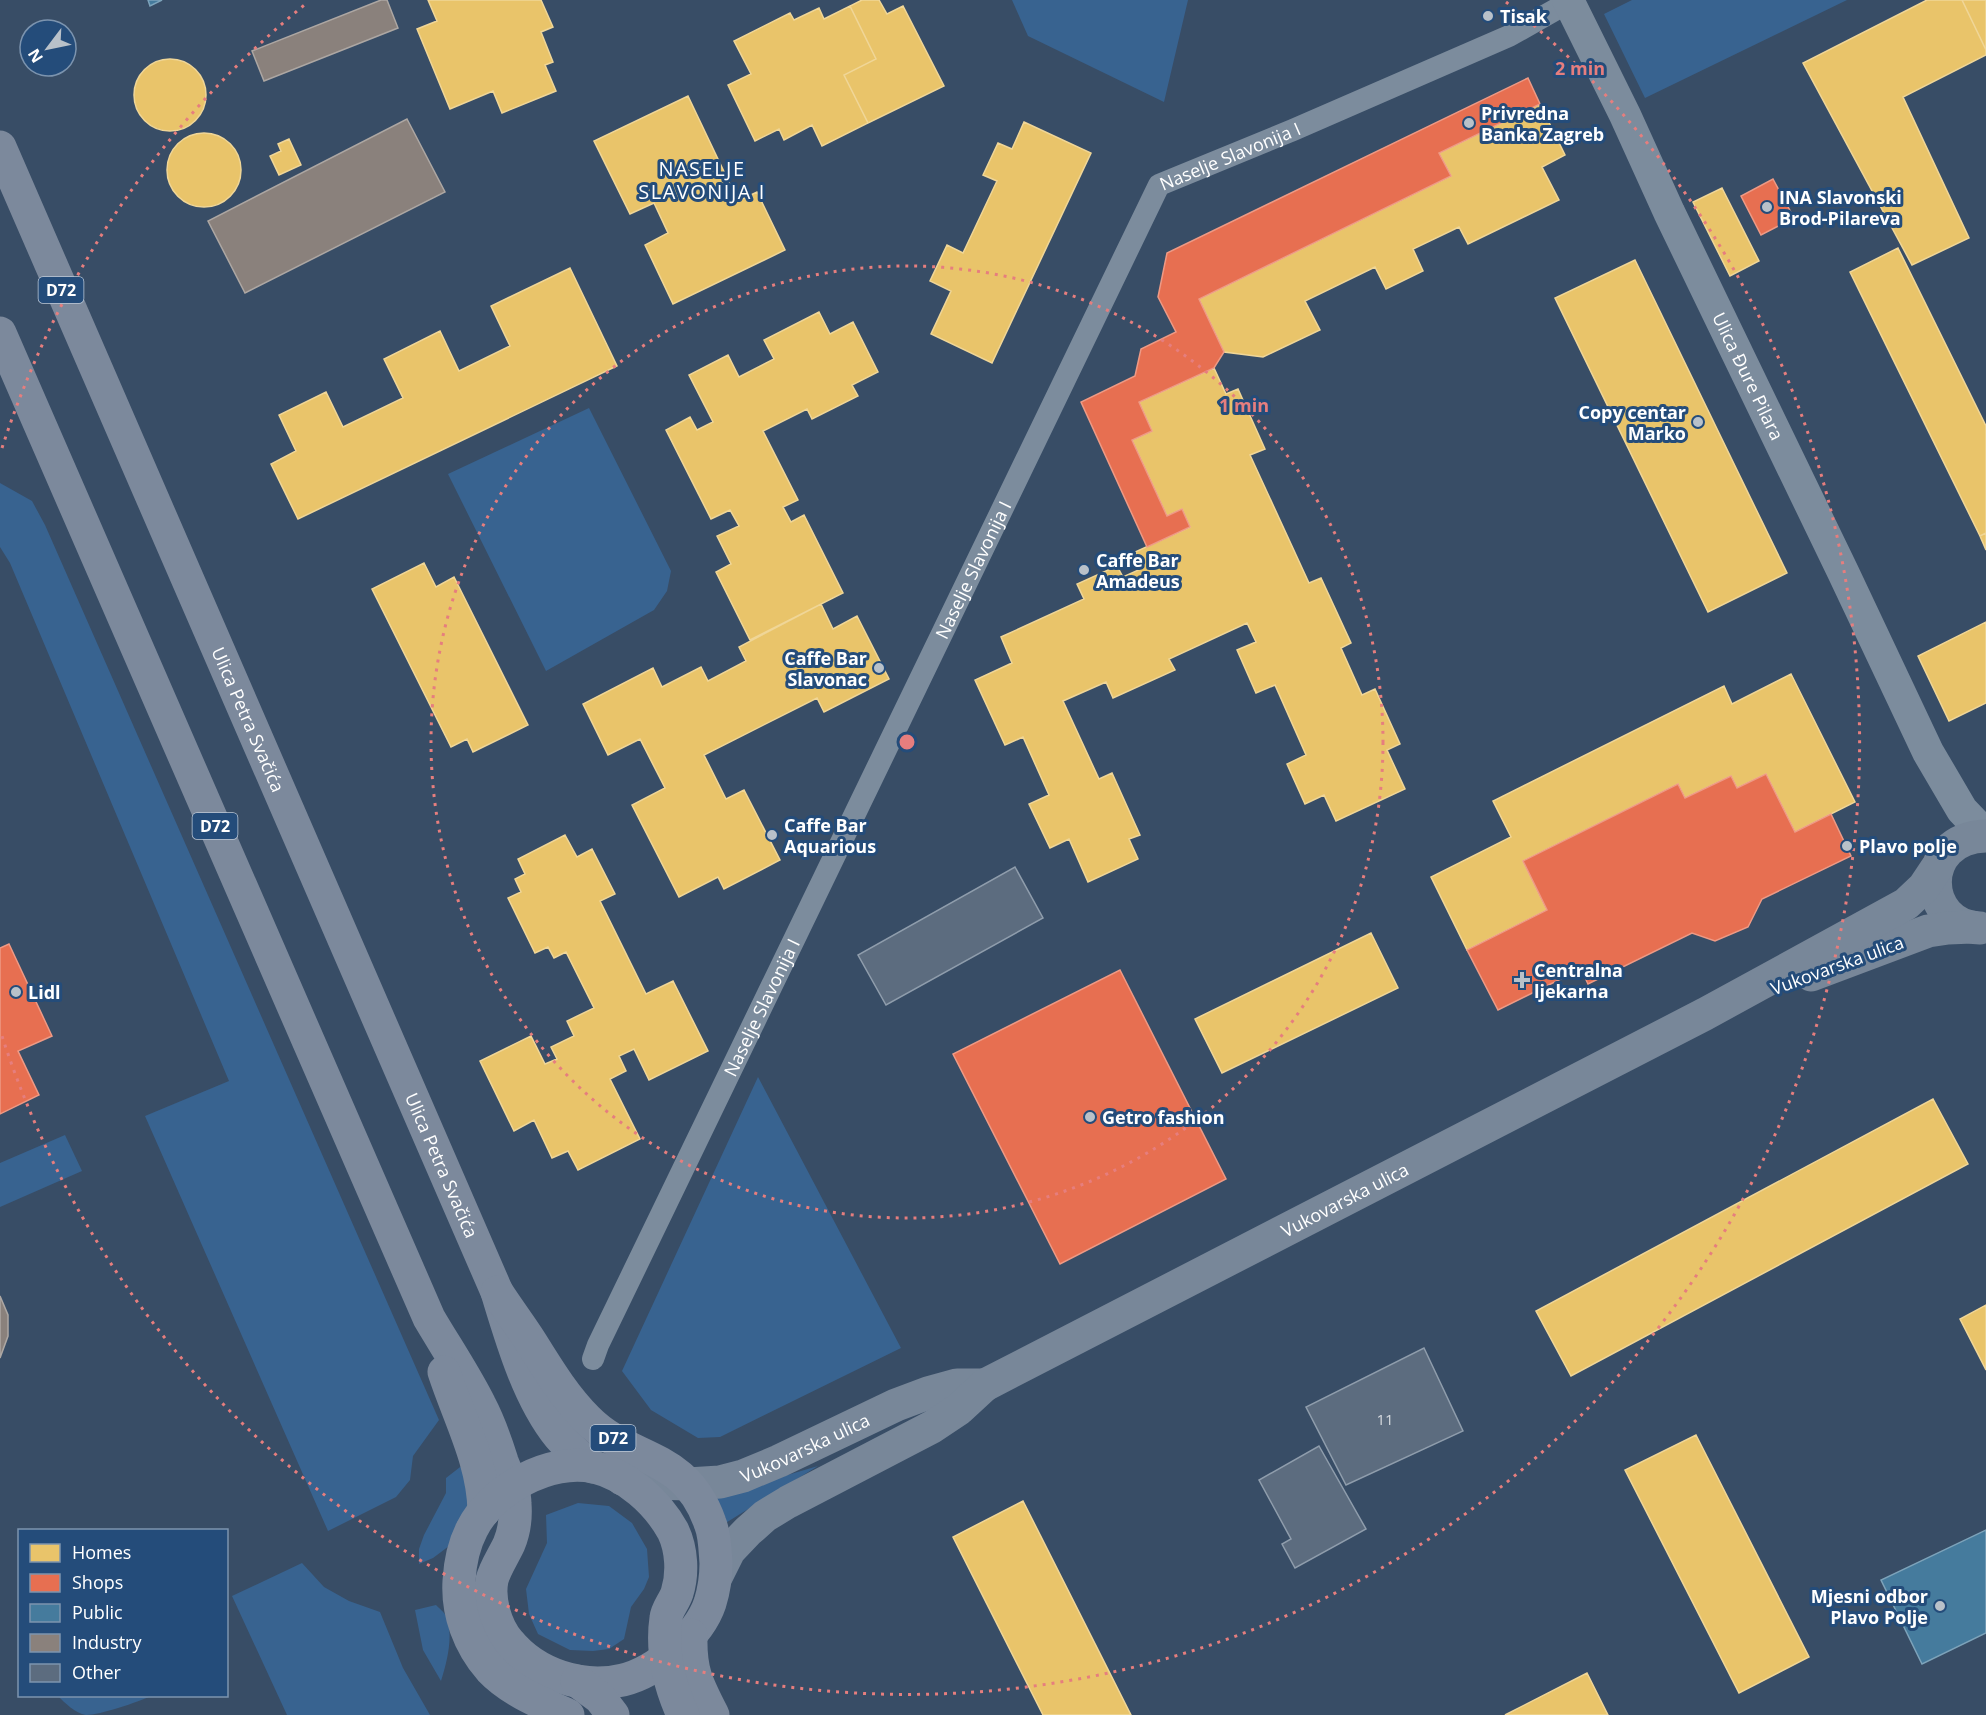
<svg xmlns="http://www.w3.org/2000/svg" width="1986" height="1715" font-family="'Open Sans',sans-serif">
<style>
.green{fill:#386390}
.homes{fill:#e9c46a;stroke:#f0d697;stroke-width:1.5}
.shops{fill:#e76f51;stroke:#ee9a85;stroke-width:1.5}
.public{fill:#457b9d;stroke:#7da3ba;stroke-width:1.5}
.industry{fill:#8a817c;stroke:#ada7a3;stroke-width:1.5}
.building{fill:#5c6c7f;stroke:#8f9dac;stroke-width:1.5}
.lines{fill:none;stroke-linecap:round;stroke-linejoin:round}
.pedestrian{stroke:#7c8c9d;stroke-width:22}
.minor{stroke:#7c8c9d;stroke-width:32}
.secondary{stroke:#788799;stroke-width:33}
.primary{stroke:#7c899c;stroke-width:33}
.ring{fill:none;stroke:#e67e7e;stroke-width:3;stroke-dasharray:3 6}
.poi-dot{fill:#b9c1c9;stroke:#244c7a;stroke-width:2}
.labels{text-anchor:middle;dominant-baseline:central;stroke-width:6;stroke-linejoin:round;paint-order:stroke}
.number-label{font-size:15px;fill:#d6dadf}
.shield{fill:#244c7a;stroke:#bdc9d7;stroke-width:1.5}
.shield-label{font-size:16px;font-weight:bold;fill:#fff}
.poi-label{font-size:18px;font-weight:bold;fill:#fff;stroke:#244c7a;text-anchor:start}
.street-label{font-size:18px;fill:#fff;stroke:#244c7a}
.neighbourhood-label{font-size:20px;letter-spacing:1.5px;fill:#fff;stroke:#244c7a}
.centre{fill:#e67e7e;stroke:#244c7a;stroke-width:3}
.ring-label{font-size:18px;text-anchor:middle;font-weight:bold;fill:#e67e7e;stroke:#244c7a;stroke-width:6;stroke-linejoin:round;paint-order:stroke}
</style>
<rect width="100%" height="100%" fill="#384d66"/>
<path class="green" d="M1012 0H1188L1164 102 1028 36Z
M1632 0H1847L1645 98 1604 14Z
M589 408 671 571 667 591 654 610 546 671 448 474Z
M0 483 32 501 45 525 439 1420 413 1456 410 1480 396 1497 328 1531 145 1116 229 1081 10 563 0 547Z
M758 1077 901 1348 720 1437 698 1438 651 1410 622 1371Z
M65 1135 82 1171 0 1207V1163Z
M464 1464 468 1507 449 1546 433 1558 419 1564V1549L424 1535 446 1493V1478Z
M818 1466 724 1524 712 1497Z
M578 1503 609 1506 632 1523 647 1549 649 1577 644 1589 631 1607 624 1639 609 1649 593 1651 570 1650 538 1634 529 1614 526 1589 547 1543 546 1515Z
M302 1563 324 1587 349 1601 380 1612 403 1668 430 1715H287L232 1596Z
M436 1605C439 1608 444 1612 446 1616 454 1635 447 1662 441 1681L423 1650 415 1610Z
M58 1696H151C138 1702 100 1715 86 1715 75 1713 65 1703 58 1696Z"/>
<path class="homes" d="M428 0H541L553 27 541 32 553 62 545 65 556 91 502 113 493 91 450 109 417 29 437 21Z
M862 0H879L887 14 903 6 944 86 868 123 844 75 876 59 850 6Z
M1927 0H1962L1986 50V55L1903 97 1969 238 1912 265 1803 63Z
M1962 0H1986V50Z
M850 6 876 59 844 75 868 123 822 146 812 125 784 140 779 129 755 141 728 85 751 74 734 41 790 13 794 20 819 8 824 19Z
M134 95a36 36 0 1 1 72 0a36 36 0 1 1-72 0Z
M688 96 738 201 757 192 785 250 673 304 645 245 668 233 654 203 630 214 594 141Z
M1540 104 1565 155 1542 167 1559 200 1468 244 1459 227 1413 249 1423 271 1386 289 1375 267 1305 301 1320 330 1263 357 1224 352 1199 299 1451 176 1439 153Z
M1024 122 1091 153 992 363 931 334 951 291 930 281 947 245 963 253 997 181 983 175 998 143 1012 149Z
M167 170a37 37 0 1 1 74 0a37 37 0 1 1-74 0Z
M289 139 301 165 279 175 270 156 281 151 278 144Z
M1722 188 1759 261 1730 276 1693 202Z
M1898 248 1986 426V533L1980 536 1850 272Z
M1635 260 1787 573 1708 612 1555 298Z
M570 268 617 366 298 519 271 464 296 451 279 415 326 392 343 427 403 398 384 359 440 331 459 371 510 346 491 306Z
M819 312 830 334 853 322 878 372 852 385 858 396 812 419 807 409 763 431 798 500 783 507 791 522 804 515 843 593 750 640 716 572 731 564 717 536 739 526 730 510 711 519 666 430 690 417 697 430 713 422 689 375 728 355 739 377 774 359 764 340Z
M1214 368 1226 394 1238 389 1265 449 1250 455 1309 583 1321 578 1351 643 1341 648 1362 695 1375 689 1400 744 1387 750 1405 789 1336 821 1324 795 1305 804 1287 764 1306 755 1275 685 1256 693 1237 650 1256 642 1247 623 1169 659 1175 670 1113 698 1106 682 1063 701 1099 779 1112 773 1140 835 1129 839 1138 859 1088 882 1069 839 1050 848 1029 804 1049 795 1023 737 1005 745 975 680 1012 663 1001 637 1084 599 1077 584 1117 566 1123 577 1143 568 1135 552 1190 527 1182 509 1167 516 1132 440 1152 431 1139 402Z
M1986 533V550L1980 536Z
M424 563 436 587 454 577 528 725 473 752 467 739 451 747 372 589Z
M821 604 833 629 857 616 889 679 824 712 817 698 704 755 726 799 744 790 780 860 724 889 718 877 679 897 632 805 665 788 640 739 608 755 583 704 653 668 662 687 701 667 708 681 746 661 739 647Z
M1986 622V703L1949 721 1918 656Z
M1791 674 1855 802 1795 832 1766 774 1737 788 1731 776 1685 798 1678 784 1523 861 1547 910 1467 950 1431 877 1511 837 1493 801 1724 686 1732 704Z
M565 835 577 857 592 849 615 894 600 901 646 994 673 981 708 1051 649 1080 634 1049 619 1056 626 1071 610 1079 640 1139 578 1170 568 1151 552 1158 534 1120 514 1131 480 1061 531 1036 545 1064 557 1059 551 1047 574 1036 567 1021 594 1008 566 952 554 958 548 947 535 953 508 898 521 892 515 879 525 874 518 859Z
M1371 933 1398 988 1222 1073 1195 1019Z
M1933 1099 1968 1164 1571 1376 1536 1311Z
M1986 1305V1370L1960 1319Z
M1696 1435 1809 1657 1739 1693 1625 1470Z
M1023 1501 1131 1715H1043L953 1537Z
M1587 1673 1608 1715H1505Z"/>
<path class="shops" d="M1528 78 1540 104 1439 153 1451 176 1199 299 1224 352 1214 368 1139 402 1152 431 1132 440 1167 516 1182 509 1190 527 1147 547 1081 402 1135 376 1141 349 1176 332 1158 297 1167 253Z
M1773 179 1794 218 1761 235 1741 196Z
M1766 774 1795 832 1831 814 1851 856 1762 899 1748 927 1715 941 1692 933 1588 984 1581 969 1498 1010 1467 950 1547 910 1523 861 1678 784 1685 798 1731 776 1737 788Z
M9 944 52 1036 18 1051 39 1095 0 1114V948Z
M1120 970 1226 1179 1060 1264 953 1054Z"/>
<path class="public" d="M148 0H162L150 6Z
M1986 1530V1633L1922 1664 1881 1580Z"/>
<path class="industry" d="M381 0H387L398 28 264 81 252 51Z
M407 119 445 192 245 293 208 221Z
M0 1296 8 1315V1336L0 1358Z"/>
<path class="building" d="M1015 867 1043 918 886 1005 858 955Z
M1424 1348 1463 1431 1346 1485 1306 1407Z
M1319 1446 1366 1529 1295 1568 1282 1544 1291 1539 1259 1480Z"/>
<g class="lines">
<path class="pedestrian" id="s1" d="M593 1359 598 1345 1159 185 1293 130 1509 36 1569 2"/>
<path class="minor" id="s2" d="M1568 0 1625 115 1669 212 1843 572 1928 752 1962 810 1986 835"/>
<g class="secondary">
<path d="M1980 928C1922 926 1917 838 1986 836"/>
<path d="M1811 975 1928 931 1948 928 1972 927"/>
<path id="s3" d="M622 1479 652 1483 688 1484 720 1482 743 1476 779 1461 896 1405 928 1393 957 1385H985"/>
<path id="s4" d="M716 1577 729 1551 748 1531 765 1516 788 1502 932 1427 959 1409 985 1385 1705 1014 1906 904 1924 887 1936 869"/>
</g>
<g class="primary">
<path id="s5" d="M0 147 497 1292C511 1338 528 1398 559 1436 569 1448 581 1458 593 1467"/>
<path d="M0 333 429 1318C446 1347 465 1375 480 1405 489 1422 496 1442 502 1461 507 1475 515 1489 515 1504 516 1517 514 1532 509 1544 504 1555 495 1568 492 1580 488 1600 496 1627 509 1642 535 1674 582 1690 623 1680 656 1672 699 1636 710 1603 714 1590 716 1576 716 1563 715 1550 715 1535 710 1523 685 1451 630 1463 587 1419 564 1396 548 1369 531 1342 520 1325 508 1309 497 1292"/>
<path d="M444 1372C459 1418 483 1461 484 1511"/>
<path d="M691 1635C690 1671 697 1684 713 1715"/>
<path d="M577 1681 600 1698 613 1715"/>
<path d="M568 1715C541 1703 511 1691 490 1669 469 1645 457 1613 459 1581 460 1563 463 1546 472 1529 491 1490 550 1457 594 1467 627 1475 657 1502 673 1531 682 1550 683 1574 677 1593 674 1602 667 1609 666 1618 661 1652 669 1684 683 1715"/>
</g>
</g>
<g class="ring">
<circle cx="907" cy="742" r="476"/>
<path d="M2 448A952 952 0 0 1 308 2M1506 2A952 952 0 1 1 2 1036"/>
</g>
<g class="poi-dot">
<circle cx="1488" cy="16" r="6"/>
<circle cx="1469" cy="123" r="6"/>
<circle cx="1767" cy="207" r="6"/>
<circle cx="1698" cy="422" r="6"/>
<circle cx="1084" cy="570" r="6"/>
<circle cx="879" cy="668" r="6"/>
<circle cx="772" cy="835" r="6"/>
<circle cx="1847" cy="846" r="6"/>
<path d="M1519 971h6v6h6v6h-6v6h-6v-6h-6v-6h6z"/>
<circle cx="16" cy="992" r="6"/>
<circle cx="1090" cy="1117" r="6"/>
<circle cx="1940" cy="1606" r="6"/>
</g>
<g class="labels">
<g class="number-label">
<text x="1385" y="1419">11</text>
</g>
<g class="shield">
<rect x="38.5" y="277" width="45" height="26" rx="4.5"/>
<rect x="192.5" y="813" width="45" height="26" rx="4.5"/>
<rect x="590.5" y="1425" width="45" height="26" rx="4.5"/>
</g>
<g class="shield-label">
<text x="61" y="290">D72</text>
<text x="215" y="826">D72</text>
<text x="613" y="1438">D72</text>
</g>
<g class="poi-label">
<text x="1500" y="16">Tisak</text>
<text x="1481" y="113">Privredna<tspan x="1481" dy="21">Banka Zagreb</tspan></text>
<text x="1779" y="197">INA Slavonski<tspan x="1779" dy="21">Brod-Pilareva</tspan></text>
<text x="1686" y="412" text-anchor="end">Copy centar<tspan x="1686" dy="21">Marko</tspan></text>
<text x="1096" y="560">Caffe Bar<tspan x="1096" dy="21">Amadeus</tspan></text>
<text x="867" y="658" text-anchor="end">Caffe Bar<tspan x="867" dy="21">Slavonac</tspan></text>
<text x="784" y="825">Caffe Bar<tspan x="784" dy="21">Aquarious</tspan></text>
<text x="1859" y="846">Plavo polje</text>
<text x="1534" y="970">Centralna<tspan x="1534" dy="21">ljekarna</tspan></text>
<text x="28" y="992">Lidl</text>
<text x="1102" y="1117">Getro fashion</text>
<text x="1928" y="1596" text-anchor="end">Mjesni odbor<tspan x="1928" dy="21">Plavo Polje</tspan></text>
</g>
<g class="street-label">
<text stroke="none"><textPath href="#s1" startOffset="1380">Naselje Slavonija I</textPath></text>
<text stroke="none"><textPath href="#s2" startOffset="417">Ulica Đure Pilara</textPath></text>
<text stroke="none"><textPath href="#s1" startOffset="876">Naselje Slavonija I</textPath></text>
<text stroke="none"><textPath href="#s5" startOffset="624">Ulica Petra Svačića</textPath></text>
<text transform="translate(1837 965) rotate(-20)">Vukovarska ulica</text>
<text stroke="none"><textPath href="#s1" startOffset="390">Naselje Slavonija I</textPath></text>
<text stroke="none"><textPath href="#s5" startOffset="1110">Ulica Petra Svačića</textPath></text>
<text stroke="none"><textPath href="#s4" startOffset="741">Vukovarska ulica</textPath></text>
<text stroke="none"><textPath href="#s3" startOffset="190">Vukovarska ulica</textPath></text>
</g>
<g class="neighbourhood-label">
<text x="702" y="168">NASELJE<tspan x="702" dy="23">SLAVONIJA I</tspan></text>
</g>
</g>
<circle cx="907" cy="742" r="9" class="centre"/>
<g class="ring-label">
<text x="1580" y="75">2 min</text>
<text x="1244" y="412">1 min</text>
</g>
<rect x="18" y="1529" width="210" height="168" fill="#244c7a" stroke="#7c94af" stroke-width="1.5"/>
<rect x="30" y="1544" width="30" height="18" fill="#e9c46a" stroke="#7c94af" stroke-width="1.5"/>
<text x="72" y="1559" font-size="18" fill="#ffffff">Homes</text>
<rect x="30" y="1574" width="30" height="18" fill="#e76f51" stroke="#7c94af" stroke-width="1.5"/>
<text x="72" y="1589" font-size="18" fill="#ffffff">Shops</text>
<rect x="30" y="1604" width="30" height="18" fill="#457b9d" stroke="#7c94af" stroke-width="1.5"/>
<text x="72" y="1619" font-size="18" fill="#ffffff">Public</text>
<rect x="30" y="1634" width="30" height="18" fill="#8a817c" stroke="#7c94af" stroke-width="1.5"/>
<text x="72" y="1649" font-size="18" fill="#ffffff">Industry</text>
<rect x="30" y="1664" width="30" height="18" fill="#5c6c7f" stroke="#7c94af" stroke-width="1.5"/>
<text x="72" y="1679" font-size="18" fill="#ffffff">Other</text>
<g transform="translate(48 48) rotate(238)"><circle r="28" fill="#244c7a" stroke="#7c94af" stroke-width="1.5"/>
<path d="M0-4.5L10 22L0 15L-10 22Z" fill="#b9c1c9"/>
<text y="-9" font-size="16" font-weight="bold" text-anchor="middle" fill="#ffffff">N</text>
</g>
</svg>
